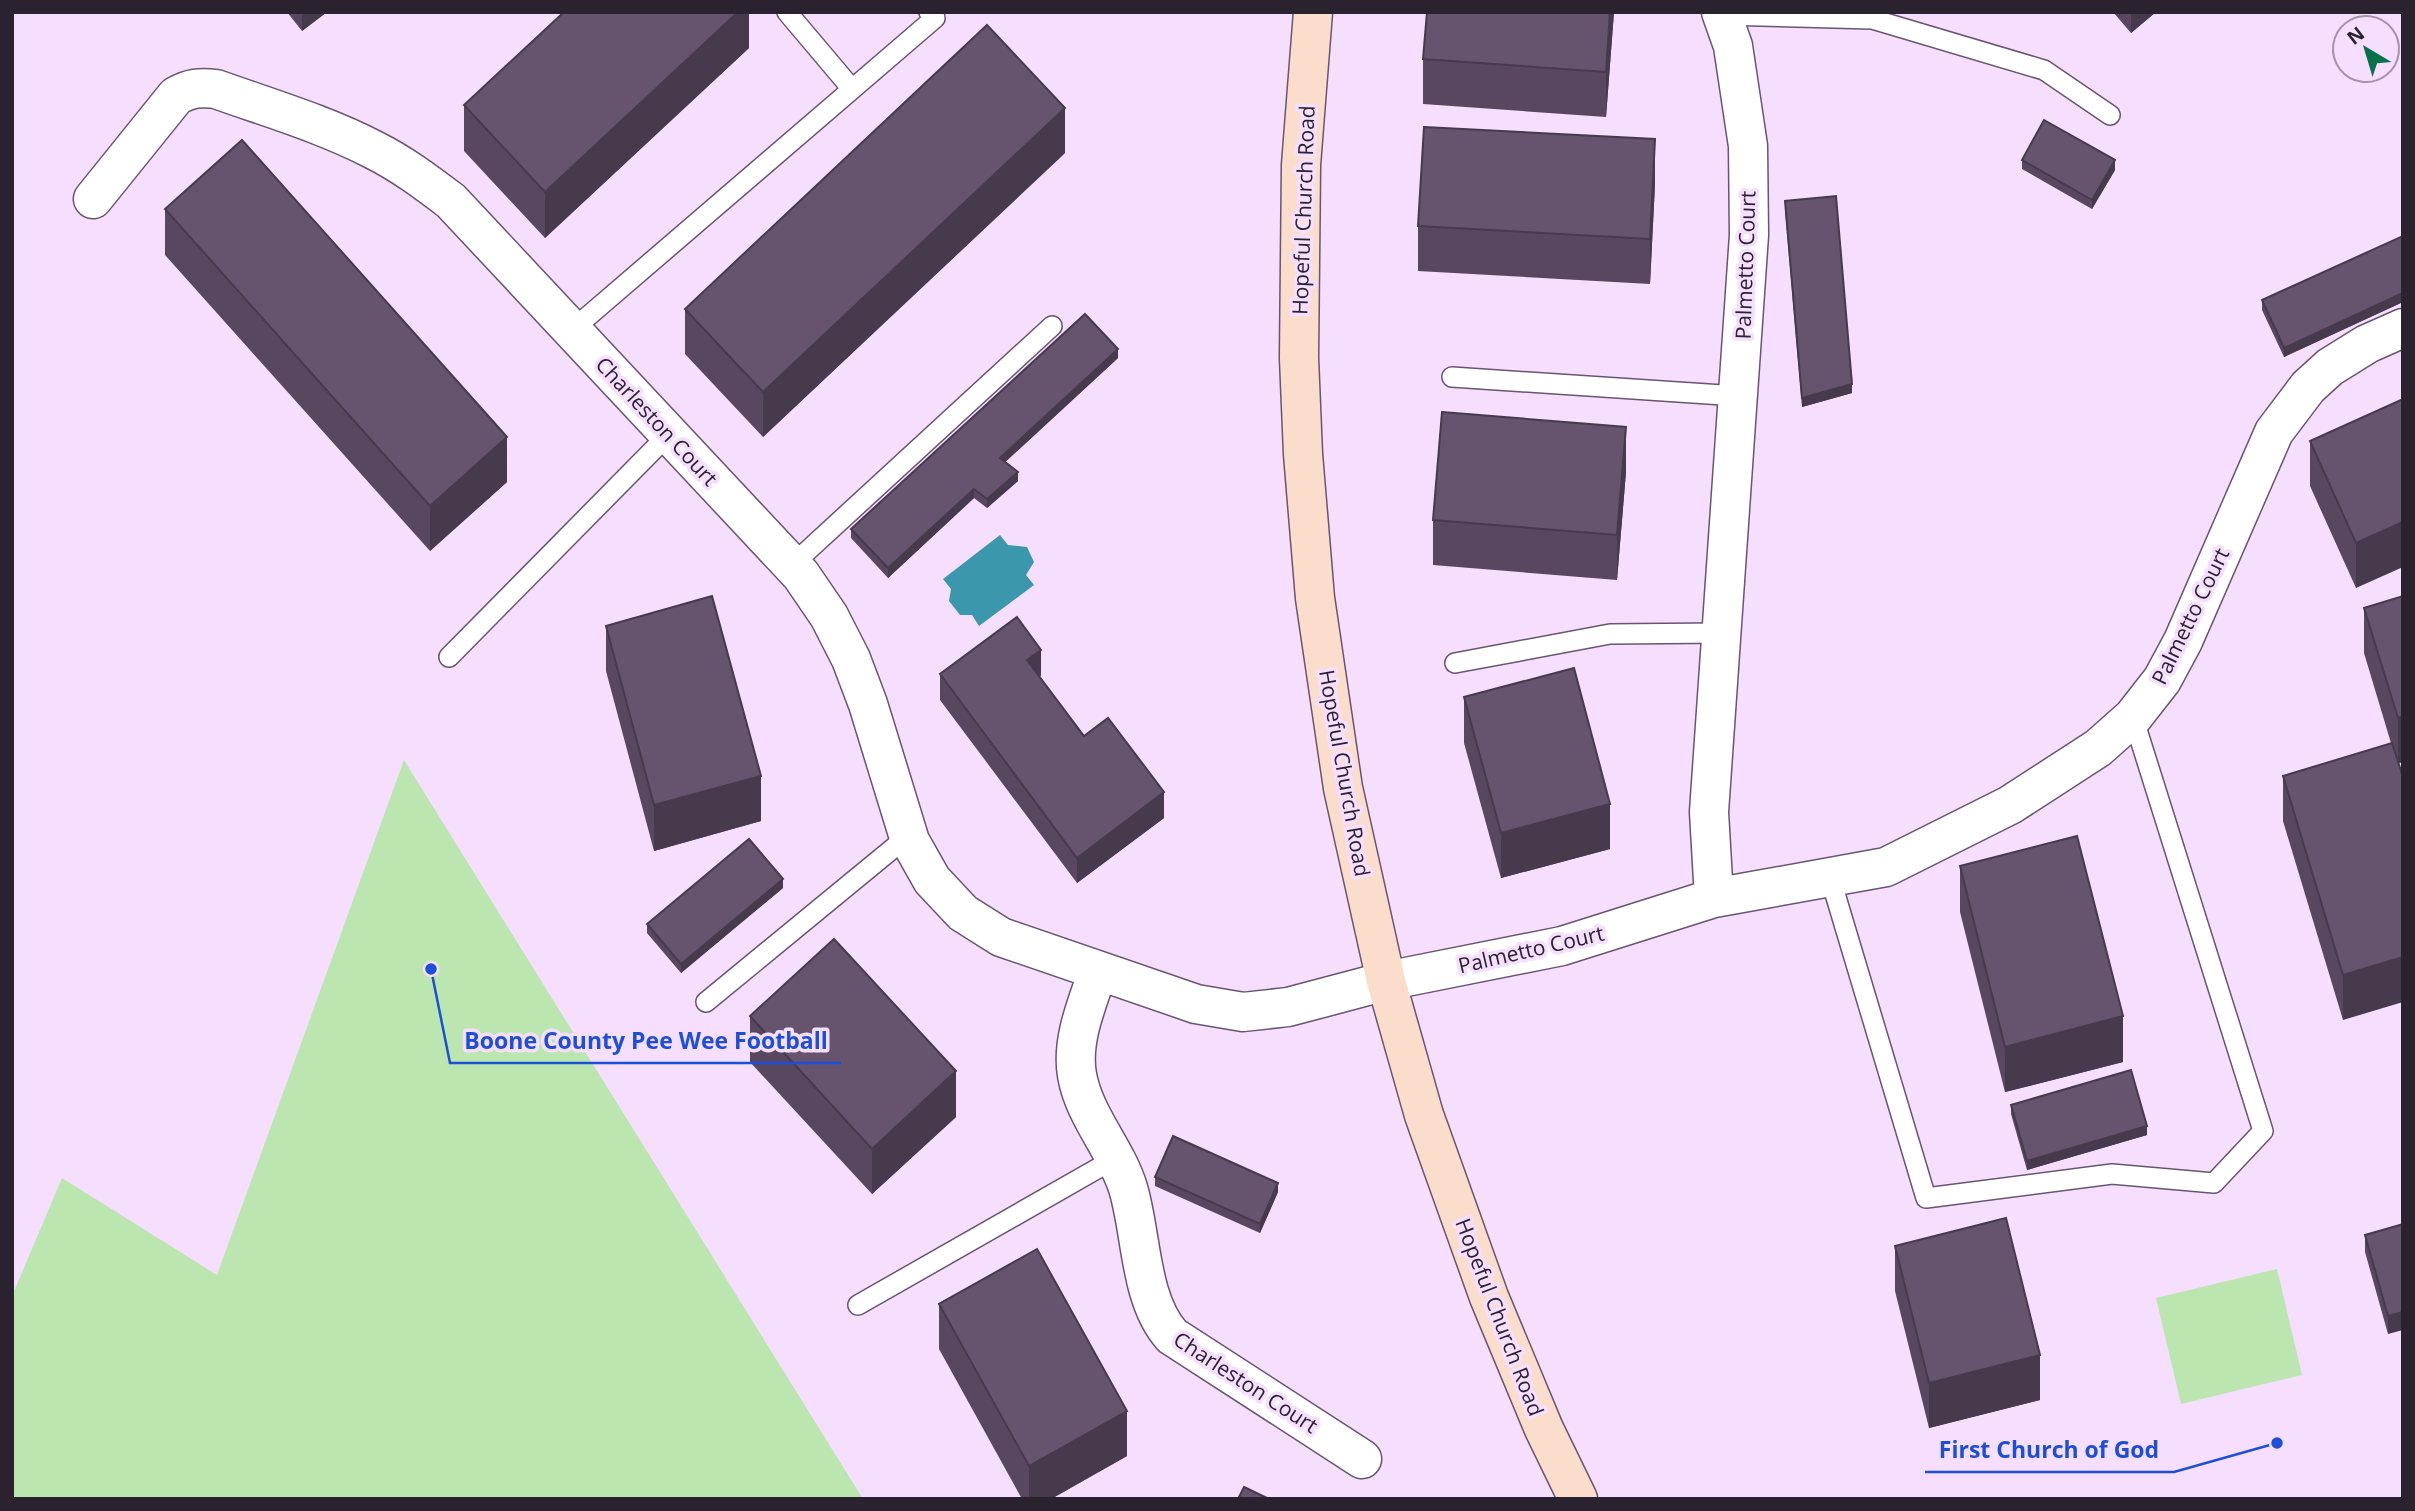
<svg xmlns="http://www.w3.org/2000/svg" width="2415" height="1511" font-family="'Open Sans',sans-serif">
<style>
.green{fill:#bce6af}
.water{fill:#3b97ab}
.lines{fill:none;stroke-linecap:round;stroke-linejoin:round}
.lane-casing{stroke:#685570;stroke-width:22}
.street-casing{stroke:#685570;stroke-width:41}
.secondary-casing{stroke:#685570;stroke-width:41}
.lane{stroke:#fff;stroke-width:19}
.street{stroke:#fff;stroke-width:38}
.secondary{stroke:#fadecb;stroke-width:38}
.wall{fill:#58475f}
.shaded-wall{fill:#473a4d}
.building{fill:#66536e;stroke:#473a4d;stroke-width:2}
.labels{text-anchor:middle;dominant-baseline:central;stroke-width:7;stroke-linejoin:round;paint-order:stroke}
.street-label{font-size:21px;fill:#2a222e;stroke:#f5defe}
.leader{fill:none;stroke:#1d4ed8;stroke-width:2.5}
.callout-dot{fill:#1d4ed8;stroke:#f5defe;stroke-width:2.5}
.callout-label{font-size:23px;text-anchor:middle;font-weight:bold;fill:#1d4ed8;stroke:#f5defe;stroke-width:7;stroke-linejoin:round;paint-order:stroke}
</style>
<rect width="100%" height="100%" fill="#f5defe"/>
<path class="green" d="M404 760 863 1499H12V1296L62 1178 217 1275Z
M2277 1269 2302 1375 2181 1404 2156 1298Z"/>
<path class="water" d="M1000 535 1008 545 1027 547 1034 562 1026 575 1034 585 979 626 972 615H960L949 601 951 589 943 579Z"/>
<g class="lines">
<defs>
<path id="lane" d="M787 12 852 89
M1722 15 1872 19 2044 70 2110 115
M572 330 935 18 929 12
M1452 377 1738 396
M792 565 1052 326
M449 657 669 434
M1455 663 1610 634 1721 633
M1830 877 1926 1198 2112 1174 2214 1183 2263 1131 2133 717
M706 1002 908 836
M858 1305 1116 1158"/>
<path id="street" d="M93 199 176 96C190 88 200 87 216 89 269 108 324 124 374 150 402 164 426 182 451 201L801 575 829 616 851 659 868 704 910 841 932 880 963 913 1001 937 1196 1004 1243 1012 1288 1007 1386 981 1562 946 1714 898 1886 867 2010 805 2098 748 2133 717 2162 680 2183 641 2274 432 2308 387 2330 367 2367 344 2403 328
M1714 898 1709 812 1749 235 1748 146 1733 46 1721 12
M1098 971C1087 1004 1071 1040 1077 1075 1084 1116 1116 1149 1128 1188 1142 1234 1139 1299 1172 1336L1362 1459"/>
<path id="secondary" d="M1313 12 1301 165 1299 358 1303 454 1315 598 1343 788 1386 981 1424 1115 1489 1297 1544 1429 1578 1499"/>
</defs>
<use href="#lane" class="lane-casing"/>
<use href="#street" class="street-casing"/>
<use href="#secondary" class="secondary-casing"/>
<use href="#lane" class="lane"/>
<use href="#street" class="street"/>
<use href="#secondary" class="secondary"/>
</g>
<path class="wall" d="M287 12H327L302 31Z
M749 12V48L545 238 464 151V105Z
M1614 12 1606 117 1423 104V59Z
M2113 12H2156L2131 33Z
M1065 153 763 437 685 354V309Z
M2022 160 2115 170 2092 209 2022 169Z
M1655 184 1650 284 1418 271V226Z
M1785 201 1852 393 1802 407 1785 210Z
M165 209 507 482 430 551 165 255Z
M2403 236V302L2284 357 2262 310V300Z
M1118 358 1005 462 1018 481 987 508 974 498 888 578 851 538V529Z
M2403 399 2356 588 2310 486V441Z
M1626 472 1617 580 1433 565V520Z
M2403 596V762L2399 763 2343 1020 2283 821V776L2391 743 2364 653V608Z
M606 626 761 821 654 851 606 671Z
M940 674 1041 675 1040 677 1084 736 1164 818 1077 883 940 700Z
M1464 697 1610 849 1501 878 1464 743Z
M1960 866 2123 1062 2005 1092 1960 912Z
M783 888 681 973 647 933V924Z
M750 1016 956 1117 872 1194 750 1062Z
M2011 1105 2147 1135 2027 1170 2011 1114Z
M1155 1177 1278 1192 1260 1233 1155 1186Z
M2403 1224 2388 1334 2365 1252V1235Z
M1895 1246 2040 1400 1929 1428 1895 1291Z
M939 1304 1127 1456 1051 1499H1022L939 1349Z"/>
<path class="shaded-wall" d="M303 12H327L302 31V14Z
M738 12H749V48L545 238V192Z
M1610 12H1614L1606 117V72Z
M2131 12H2156L2131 33Z
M1065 108V153L763 437V392Z
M1655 139V184L1650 284V239Z
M2115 160V170L2092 209V200Z
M2403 293V302L2284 357V348Z
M1118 349V358L1000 467V458Z
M1852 384V393L1802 407V398Z
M1626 427V472L1617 580V535Z
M507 437V482L430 551V506Z
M1018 472V481L987 508V499Z
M974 489V498L888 578V568Z
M2403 522V567L2356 588V543Z
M1041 650V675L1027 686V660Z
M2403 716V762L2398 763V718Z
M761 776V821L654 851V805Z
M1164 792V818L1077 883V858Z
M1610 804V849L1501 878V833Z
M783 879V888L681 973V964Z
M2403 957V1002L2343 1020V975Z
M2123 1016V1062L2005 1092V1047Z
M956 1071V1117L872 1194V1149Z
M2147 1126V1135L2027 1170V1161Z
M1278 1183V1192L1260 1233V1224Z
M2403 1312V1330L2388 1334V1316Z
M2040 1355V1400L1929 1428V1383Z
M1127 1411V1456L1051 1499H1029V1466Z"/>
<path class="building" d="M564 12H738L545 192 464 105Z
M1427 12H1610L1606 72 1423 59Z
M987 25 1065 108 763 392 685 309Z
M2044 120 2115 160 2092 200 2022 160Z
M1424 127 1655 139 1650 239 1418 226Z
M242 140 507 437 430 506 165 209Z
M1836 196 1852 384 1802 398 1785 201Z
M2403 236V293L2284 348 2262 300Z
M1085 314 1118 349 1000 458 1018 472 987 499 974 489 888 568 851 529Z
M2403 399V522L2356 543 2310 441Z
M1442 412 1626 427 1617 535 1433 520Z
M712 596 761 776 654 805 606 626Z
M2403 596V716L2398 718 2364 608Z
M1017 617 1041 650 1027 660 1084 736 1108 718 1164 792 1077 858 940 674Z
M1574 668 1610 804 1501 833 1464 697Z
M2392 743 2403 777V957L2343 975 2283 776Z
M2077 836 2123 1016 2005 1047 1960 866Z
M749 839 783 879 681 964 647 924Z
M834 939 956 1071 872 1149 750 1016Z
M2131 1070 2147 1126 2027 1161 2011 1105Z
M1173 1136 1278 1183 1260 1224 1155 1177Z
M2006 1218 2040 1355 1929 1383 1895 1246Z
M2403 1224V1312L2388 1316 2365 1235Z
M1037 1249 1127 1411 1029 1466 939 1304Z
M1244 1487 1269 1499H1238Z"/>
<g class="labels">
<g class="street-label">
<text transform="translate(1303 210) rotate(-88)">Hopeful Church Road</text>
<text transform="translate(1745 265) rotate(-88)">Palmetto Court</text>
<text transform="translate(657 421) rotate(47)">Charleston Court</text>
<text transform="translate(2190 616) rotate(-64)">Palmetto Court</text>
<text transform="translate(1345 773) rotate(80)">Hopeful Church Road</text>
<text transform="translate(1531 949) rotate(-13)">Palmetto Court</text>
<text transform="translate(1500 1317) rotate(69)">Hopeful Church Road</text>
<text transform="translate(1246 1382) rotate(33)">Charleston Court</text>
</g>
</g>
<path class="leader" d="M431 969L450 1063H841M2277 1443L2174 1472H1925"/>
<g class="callout-dot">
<circle cx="431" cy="969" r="7"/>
<circle cx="2277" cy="1443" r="7"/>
</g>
<g class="callout-label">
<text x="646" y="1049">Boone County Pee Wee Football</text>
<text x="2049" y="1458">First Church of God</text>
</g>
<rect width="2415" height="1511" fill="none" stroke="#2a222e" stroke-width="28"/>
<g transform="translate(2366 49) rotate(322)"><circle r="33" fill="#f5defe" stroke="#a493ab" stroke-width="2"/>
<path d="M0-5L12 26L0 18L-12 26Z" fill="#05724b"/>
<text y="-10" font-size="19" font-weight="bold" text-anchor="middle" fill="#2a222e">N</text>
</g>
</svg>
